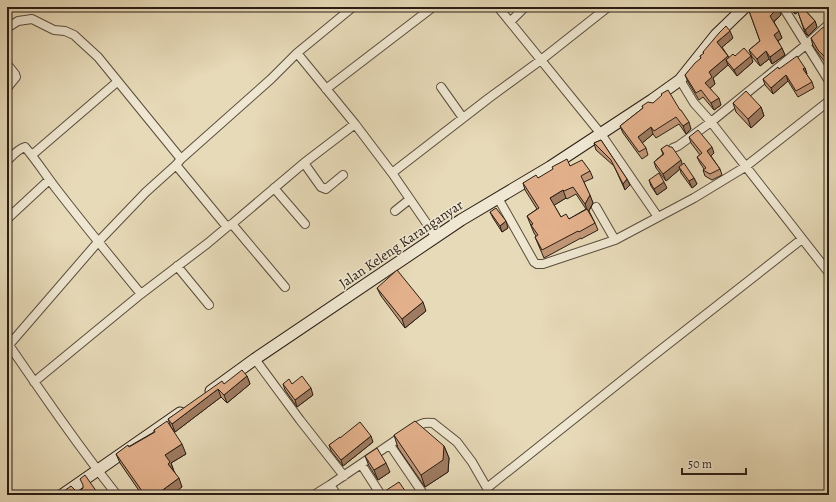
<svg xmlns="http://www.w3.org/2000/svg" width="836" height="502" font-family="Alegreya,serif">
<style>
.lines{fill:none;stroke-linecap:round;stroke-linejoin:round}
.minor-casing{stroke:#594c3d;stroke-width:10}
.secondary-casing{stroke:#2a1d14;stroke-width:13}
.minor{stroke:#efe7d1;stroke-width:8}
.secondary{stroke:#efe7d1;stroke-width:11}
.wall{fill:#c29778;stroke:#2a1d14;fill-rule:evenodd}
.shaded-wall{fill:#9e7b61;stroke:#2a1d14}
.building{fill:#e2b08b;stroke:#2a1d14}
.labels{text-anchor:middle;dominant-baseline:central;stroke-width:3;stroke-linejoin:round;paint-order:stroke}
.street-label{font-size:14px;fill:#2a1d14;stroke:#efe7d1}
</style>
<rect width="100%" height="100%" fill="#e7dab8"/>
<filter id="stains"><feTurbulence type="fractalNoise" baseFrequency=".005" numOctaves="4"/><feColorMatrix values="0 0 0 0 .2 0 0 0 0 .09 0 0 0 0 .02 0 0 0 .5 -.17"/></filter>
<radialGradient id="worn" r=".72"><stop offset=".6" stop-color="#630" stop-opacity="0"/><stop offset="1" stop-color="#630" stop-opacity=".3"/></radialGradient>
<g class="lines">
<defs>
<path id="minor" d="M498 7 601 134 658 217
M783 7 829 81
M510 22 525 7
M7 28 18 21 32 19 54 30 65 31 74 35 98 57 181 159
M297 53 355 124 392 173
M7 64 15 74 16 77 7 88
M680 80 694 103 711 122 829 273
M441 87 463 118
M326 89 433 7
M673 148 678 146 711 122 807 44 829 24
M32 155 117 82
M7 161C12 156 18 149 25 147 37 161 47 177 58 191 85 226 113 260 141 294
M304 163 321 187 326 189 343 175
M176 165 227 227
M274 188 305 224
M498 198 534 262 537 264H543L615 240 694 198 745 167 829 101
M596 207 615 240
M395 211 410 199
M7 219 49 180
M232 224 285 287
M436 237 392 173 489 98 541 60 608 7
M177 266 209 305
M7 343 9 345 98 242 146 192 176 165 181 159 271 79 297 53 353 7
M7 347 9 345C44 396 79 447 117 495
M255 359 300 420 344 476
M34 382 141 294 208 243 227 227 232 224 304 163 355 124
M390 445 424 495
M361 464 381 495
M330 485 337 495
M487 488 649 359 802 239
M314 495 330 485 417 426C423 423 426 422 433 423L457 442 472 462 491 495"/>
<path id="secondary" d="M211 391 255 359 461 220 550 167 652 100 680 80 716 35 745 7
M62 495 180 413"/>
</defs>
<use href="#minor" class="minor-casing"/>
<use href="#secondary" class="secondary-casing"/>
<use href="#minor" class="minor"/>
<use href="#secondary" class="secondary"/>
</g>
<path class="wall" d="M790 7H806L804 9 815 21 817 27 808 36 805 33 798 12 795 14Z
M748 8 781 15 774 22 779 31 782 38 778 41 785 55 772 64 769 59 760 66 752 57 749 50 760 41Z
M829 25V66L827 64 821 57 813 46 811 38Z
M733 38 722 47 728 56 729 58 735 56 753 62 737 76 729 66 728 65 713 78 715 84 710 88 721 105 714 110 703 97 699 100 688 82 685 75 701 58 700 56 704 54 703 52Z
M805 68 807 74H806L812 82 814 88 798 97 788 81 773 94 765 85 763 79 779 69Z
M733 103 761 107 764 116 751 128 736 112Z
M642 106 680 110 691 129 686 134 679 124 656 138 653 134 642 143 646 148 648 155 642 159 623 133 620 126 643 108Z
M689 137 714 153 711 156 720 169 722 175 712 180 705 176 703 170 704 169 700 163 697 157 700 155 691 143Z
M601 140 627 179 630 185 625 190 614 166 596 150 594 143Z
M661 149 682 164 694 178 697 184 692 188 681 173 680 169 666 181 656 168 654 162 663 154Z
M570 166 590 171 593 178 584 182 593 203 589 211 595 223 598 230 581 239V238L544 258 535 237 536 236 534 233 527 216 537 209 525 190 523 183 538 178ZM576 194 586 209 569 219 561 217 554 205 566 198 567 199Z
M649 180 667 188 657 195 651 186Z
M490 212 508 228 502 232 493 218Z
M377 288 426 311 405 328 381 296Z
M247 376 250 384 227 403 221 397 175 432 171 427 168 419 224 384Z
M283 384H292L313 395 297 407 285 390Z
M154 430 186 454 171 463 174 471 182 487 140 492 120 463 116 454 154 432Z
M394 435 444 446 449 458 448 472 425 487 398 448Z
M340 438 373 442 343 466 331 451 329 445Z
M365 456 390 472 378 480 369 466Z"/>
<path class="shaded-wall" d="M779 7 781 15 772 23 770 16Z
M794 7H796L798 12 795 14 793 8Z
M815 21 817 27 808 36 805 30Z
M730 31 733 38 720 49 717 42Z
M779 31 782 38 776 42 774 35Z
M782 48 785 55 772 64 770 57Z
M766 51 769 59 760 66 757 59Z
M728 56 731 63 726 60 728 65 713 78 715 84 708 90 705 83 709 72Z
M751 56 753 62 737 76 734 70Z
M805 68 807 74 805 75 803 69Z
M786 75 788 81 773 94 771 88Z
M719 98 721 105 714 110 711 103Z
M761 107 764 116 751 128 748 119Z
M689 122 691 129 686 134 683 126Z
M651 127 653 134 641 144 638 137Z
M712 147 714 153 710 157 707 151Z
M681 160 683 167H679L680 169 666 181 663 174Z
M694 178 697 184 692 188 689 181Z
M627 179 630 185 625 190 623 184Z
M664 182 667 188 657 195 654 189Z
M563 190 566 198 553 206 550 198Z
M590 195 593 203 588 212 585 204Z
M506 221 508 228 502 232 500 226Z
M423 302 426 311 405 328 402 319Z
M247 376 250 384 227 403 224 395Z
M311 388 313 395 297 407 295 400Z
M218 389 221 397 175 432 172 424Z
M371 436 373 442 343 466 341 460Z
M182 444 186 454 171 463 174 472 168 464 165 455Z
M444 446 449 458 448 472 425 487 421 475Z
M386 463 390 472 378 480 374 470Z
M179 478 182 487 172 495H161L160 492Z"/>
<path class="building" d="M749 7H779L770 16 779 31 774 35 782 48 770 57 766 51 757 59 749 50 760 41 748 8Z
M796 7H802L815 21 805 30 803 26Z
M829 25V63L824 56 818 50 811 38 822 28Z
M726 26 730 31 717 42 728 56 709 72 712 77 705 83 719 98 711 103 701 90 696 93 685 75 695 63 701 58 700 56 704 53 703 52 719 33Z
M744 48 751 56 734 70 726 60 733 54 735 56Z
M797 56 805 68 803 69 812 82 796 91 786 75 771 88 763 79 778 67 779 69Z
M668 90 680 110H681L689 122 683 126 676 117 654 131 651 127 638 137 646 148 639 152 620 126 643 108 642 106 648 102 653 103 662 95 661 94Z
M746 91 761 107 748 119 733 103Z
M698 130 712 147 707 151 720 169 710 174 703 170 706 168 697 157 702 153 689 137Z
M601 140 627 179 623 184 611 160 594 143Z
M667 145 670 147H672L681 160 663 174 654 162 664 154 661 149Z
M567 159 570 166 582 160 590 171 581 176 590 195 585 204 573 187 564 191 563 190 550 198 561 217 566 214 569 219 587 209 595 223 579 232 578 231 542 250 535 237 538 235 531 225 533 224 527 216 539 208 523 183 536 175 538 178 553 169 552 167Z
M684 163 694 178 689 181 679 167Z
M659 173 664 182 654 189 649 180Z
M496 208 506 221 500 226 490 212Z
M397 270 423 302 402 319 377 288Z
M242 370 247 376 224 395 218 389 172 424 168 419 222 381 224 384Z
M302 376 311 388 295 400 283 384 289 379 292 384Z
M167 421 182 444 165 455 170 462 168 464 179 478 160 492 162 495H135L142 491 116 454 128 445 129 447 155 432 154 430Z
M415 421 444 446 443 460 421 475 394 435Z
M360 422 371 436 341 460 329 445 340 437V438Z
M377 448 386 463 374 470 365 456Z
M85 475 99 495H66L64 491 71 486 76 491H78L81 490 83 488V485L80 479Z
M399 482 408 495H387L385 491Z"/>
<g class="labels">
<g class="street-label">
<text transform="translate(401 244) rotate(-34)">Jalan Keleng Karanganyar</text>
</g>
</g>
<rect width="836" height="502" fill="none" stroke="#e7dab8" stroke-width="24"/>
<rect x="8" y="8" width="820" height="486" fill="none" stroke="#2a1d14" stroke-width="2"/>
<rect x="12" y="12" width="812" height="478" fill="none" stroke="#2a1d14"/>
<path d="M682 468v6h64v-6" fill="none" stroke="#2a1d14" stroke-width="2"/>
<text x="688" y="468" font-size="12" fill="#2a1d14" stroke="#efe7d1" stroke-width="3" paint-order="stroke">50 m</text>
<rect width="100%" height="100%" filter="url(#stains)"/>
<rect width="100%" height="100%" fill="url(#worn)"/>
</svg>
